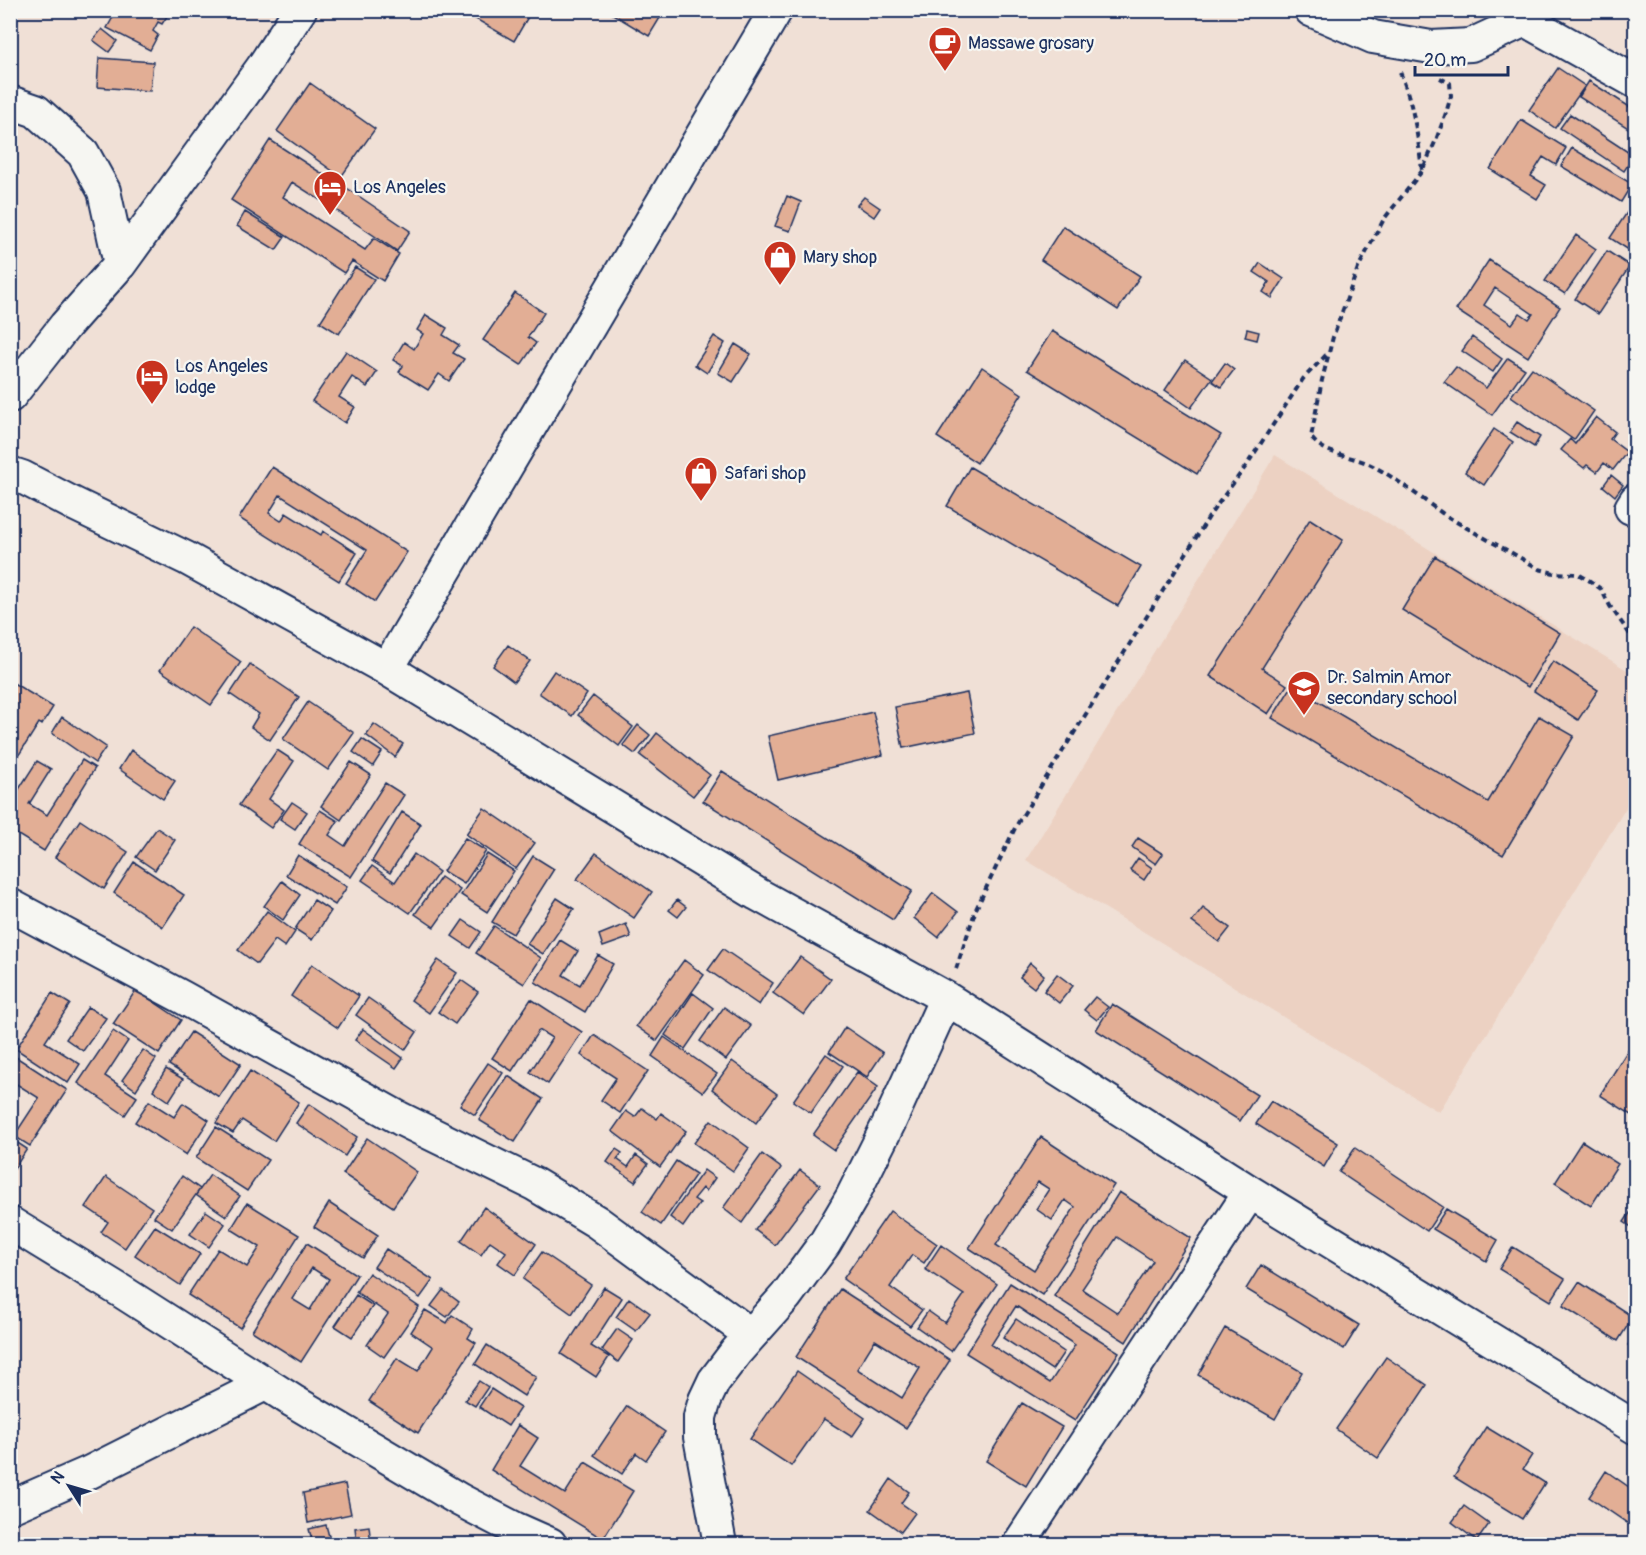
<svg xmlns="http://www.w3.org/2000/svg" width="1646" height="1555" font-family="Pangolin,sans-serif">
<style>
.built{fill:#ecd1c2}
.building{fill:#e2ae95;stroke:#1b2f5e;stroke-width:1.5;fill-rule:evenodd}
.lines{fill:none;stroke-linecap:round;stroke-linejoin:round}
.street-casing{stroke:#1b2f5e;stroke-width:36}
.path{stroke:#1b2f5e;stroke-width:4;stroke-dasharray:6 4.5;stroke-linecap:butt}
.street{stroke:#f6f6f2;stroke-width:32}
.labels{text-anchor:middle;dominant-baseline:central;stroke-width:4.5;stroke-linejoin:round;paint-order:stroke}
.poi-label{font-size:18px;fill:#1b2f5e;stroke:#f6f6f2;text-anchor:start}
</style>
<rect width="100%" height="100%" fill="#f0e0d6"/>
<filter id="ink" filterUnits="userSpaceOnUse"><feTurbulence type="fractalNoise" baseFrequency=".0167" numOctaves="2"/><feDisplacementMap in="SourceGraphic" scale="12" xChannelSelector="R" yChannelSelector="G"/><feConvolveMatrix kernelMatrix="1 2 1 2 8 2 1 2 1" color-interpolation-filters="sRGB"/></filter>
<g filter="url(#ink)">
<path class="built" d="M1275 455 1635 675V793L1439 1112 1026 860Z"/>
<path class="building" d="M117 10H171L162 24 158 22 153 31 158 35 150 50 107 28Z
M460 10H532L514 41Z
M606 10H659L663 13 649 36Z
M102 29 117 41 109 52 93 40Z
M99 58 153 62 150 91 97 87Z
M1558 68 1585 86 1555 128 1529 110Z
M1589 81 1636 111V133L1579 97Z
M310 83 375 129 341 177 277 131Z
M1570 114 1634 156 1624 171 1560 128Z
M1521 120 1566 148 1556 165 1543 157 1531 176 1546 185 1537 199 1490 169Z
M270 140 332 180 320 200 292 182 283 197 365 250 374 238 399 254 383 281 352 261 344 273 231 200Z
M1572 148 1632 184 1621 202 1561 166Z
M338 182 410 231 397 251 324 202Z
M787 196 801 202 790 231 775 226Z
M864 197 880 208 874 217 857 205Z
M1636 199V247L1632 252 1610 238Z
M245 212 285 237 276 250 237 226Z
M1063 226 1140 276 1118 310 1041 260Z
M1576 235 1596 249 1565 294 1545 281Z
M1607 251 1630 266 1598 314 1575 299Z
M1489 260 1560 307 1528 357 1456 310ZM1495 288 1533 314 1529 319 1520 313 1512 324 1484 305Z
M1260 263 1284 279 1272 298 1263 292 1269 282 1254 272Z
M355 267 374 279 339 334 320 322Z
M515 293 544 313 528 337 536 343 521 365 483 340Z
M426 315 447 328 443 335 459 345 453 353 464 359 449 381 439 374 428 390 399 372 403 366 393 360 404 342 414 349 423 334 417 330Z
M1247 329 1259 332 1257 340 1245 337Z
M1052 331 1221 435 1197 474 1027 370Z
M714 336 725 343 707 373 695 365Z
M1472 337 1502 359 1493 372 1462 351Z
M735 344 751 354 733 382 718 373Z
M346 351 377 372 367 387 352 377 339 397 355 407 345 423 312 401Z
M1508 358 1525 369 1492 415 1444 382 1456 367 1486 388Z
M1185 360 1212 378 1191 408 1165 390Z
M1225 363 1234 370 1221 387 1212 381Z
M982 367 1022 394 977 463 937 437Z
M1532 368 1594 411 1574 440 1511 396Z
M1596 417 1615 432 1610 439 1627 452 1613 470 1604 463 1597 472 1587 465 1584 468 1561 450 1570 439 1575 444Z
M1517 422 1540 437 1534 447 1510 432Z
M1494 429 1513 442 1484 485 1465 472Z
M272 467 407 552 375 602 346 583 367 550 280 495 269 513 281 521 286 513 321 535 323 531 357 553 339 581 239 518Z
M970 467 1141 567 1118 606 947 506Z
M1611 475 1623 485 1615 496 1603 486Z
M1310 519 1343 540 1262 668 1287 685 1268 714 1210 676Z
M1435 556 1560 633 1528 687 1402 610Z
M190 627 241 662 211 705 160 670Z
M508 645 530 661 514 682 493 666Z
M1553 661 1598 690 1578 720 1534 691Z
M250 664 299 697 270 740 251 727 259 714 230 694Z
M554 671 587 694 572 716 539 693Z
M10 681 53 707 42 725 39 723 10 769V724L17 714 10 710Z
M1292 686 1488 802 1539 716 1574 736 1503 855 1272 718Z
M967 693 975 733 903 748 895 707Z
M593 696 633 727 619 746 578 715Z
M308 702 354 733 328 770 283 739Z
M873 712 883 755 778 780 768 736Z
M62 717 106 747 95 763 52 733Z
M374 724 403 744 395 757 366 735Z
M638 725 650 735 635 754 623 745Z
M657 733 710 775 693 796 640 755Z
M362 739 382 752 373 766 353 752Z
M131 750 175 781 163 799 119 769Z
M277 750 294 761 269 799 284 810 271 828 239 805Z
M82 760 95 768 44 851 10 830V803L37 761 51 769 29 804 47 815Z
M351 762 371 775 341 820 321 806Z
M722 771 912 891 893 920 703 801Z
M385 783 404 795 351 877 299 844 320 810 338 821 329 835 345 846Z
M292 802 307 812 295 829 280 819Z
M484 808 535 843 516 869 466 834Z
M402 812 421 824 390 873 372 861Z
M80 820 128 852 104 889 55 857Z
M157 828 175 840 155 870 136 857Z
M465 838 486 851 464 884 443 871Z
M1138 838 1163 854 1156 864 1132 847Z
M596 853 652 892 634 918 577 879Z
M414 854 439 872 410 913 362 880 372 866 395 882Z
M487 854 514 871 487 912 461 895Z
M298 855 347 887 335 905 286 875Z
M533 856 554 869 513 934 492 922Z
M1138 858 1152 868 1144 880 1130 870Z
M134 862 184 895 163 927 114 893Z
M441 877 460 890 434 927 415 914Z
M282 881 300 895 283 920 264 906Z
M933 893 958 912 938 937 914 918Z
M557 898 574 909 543 954 527 944Z
M314 900 331 911 312 940 295 929Z
M677 900 686 907 678 917 669 910Z
M1203 908 1230 928 1219 942 1192 922Z
M267 911 295 932 285 947 275 940 257 964 238 950Z
M463 920 481 932 470 948 452 936Z
M626 924 631 937 603 947 599 935Z
M494 926 541 958 524 984 476 953Z
M560 940 578 951 563 975 580 985 598 955 613 964 585 1012 535 982Z
M723 949 773 983 759 1005 708 970Z
M800 957 831 979 804 1015 773 993Z
M438 960 457 973 429 1013 411 1000Z
M684 960 704 975 657 1041 636 1026Z
M1030 963 1044 975 1034 988 1020 977Z
M312 964 359 996 338 1028 291 996Z
M1057 974 1073 986 1059 1003 1044 991Z
M461 980 478 992 455 1024 438 1012Z
M136 990 181 1020 159 1054 113 1024Z
M52 993 70 1004 45 1042 80 1064 68 1083 16 1049Z
M693 993 713 1008 685 1049 665 1035Z
M1095 997 1108 1007 1097 1020 1084 1010Z
M368 998 417 1032 405 1050 356 1015Z
M531 999 582 1032 548 1084 530 1072 552 1038 539 1030 512 1071 492 1058Z
M1112 1004 1257 1095 1240 1121 1096 1030Z
M88 1007 106 1018 83 1051 66 1039Z
M724 1007 751 1026 726 1060 700 1041Z
M845 1027 883 1053 867 1077 829 1052Z
M363 1029 403 1058 396 1068 355 1040Z
M113 1031 128 1041 105 1076 137 1097 125 1115 78 1083Z
M191 1032 241 1064 219 1097 169 1065Z
M594 1035 648 1071 620 1113 601 1100 616 1078 581 1055Z
M664 1037 717 1074 703 1092 652 1056Z
M1631 1045 1636 1047 1635 1117 1600 1095Z
M143 1050 156 1059 136 1090 122 1080Z
M826 1054 843 1066 811 1113 793 1101Z
M16 1057 67 1090 30 1146 14 1136 39 1098 10 1080V1066Z
M732 1061 777 1094 756 1123 712 1089Z
M488 1063 503 1073 475 1115 460 1105Z
M166 1069 183 1079 169 1101 153 1090Z
M250 1071 299 1102 274 1141 242 1120 233 1133 216 1123Z
M857 1072 878 1087 834 1150 813 1135Z
M508 1076 543 1099 515 1142 479 1120Z
M149 1101 174 1117 183 1103 209 1120 186 1155 135 1122Z
M1271 1101 1338 1143 1324 1167 1256 1124Z
M309 1104 357 1137 345 1156 296 1123Z
M642 1108 657 1119 661 1113 686 1131 660 1167 612 1131 626 1111 635 1117Z
M711 1120 749 1148 733 1171 694 1143Z
M216 1127 268 1160 247 1191 196 1158Z
M1041 1137 1114 1185 1042 1295 969 1248ZM1038 1182 1049 1189 1036 1209 1052 1220 1065 1200 1075 1207 1034 1270 996 1245Z
M10 1138 27 1149 10 1175Z
M367 1138 417 1172 393 1207 343 1174Z
M1582 1141 1618 1164 1591 1206 1555 1183Z
M1355 1148 1443 1207 1427 1231 1339 1172Z
M616 1149 622 1153 617 1159 628 1167 636 1155 648 1164 635 1182 607 1162Z
M762 1154 781 1168 742 1223 723 1208Z
M676 1161 696 1174 661 1225 642 1212Z
M704 1170 715 1178 706 1191 703 1188 694 1199 700 1203 683 1227 670 1217Z
M800 1170 820 1185 775 1245 755 1230Z
M210 1175 240 1196 226 1216 196 1195Z
M182 1176 200 1189 172 1229 154 1217Z
M106 1177 152 1208 125 1248 101 1232 108 1222 86 1207Z
M1119 1192 1191 1238 1126 1342 1054 1296ZM1117 1237 1153 1261 1118 1313 1082 1289Z
M247 1203 299 1235 240 1328 188 1295 218 1249 247 1267 260 1247 231 1229Z
M329 1203 378 1235 363 1258 314 1227Z
M484 1207 536 1244 515 1275 498 1263 506 1252 490 1241 481 1255 461 1241Z
M1634 1207 1636 1208V1230L1624 1222Z
M1446 1209 1498 1240 1486 1261 1433 1229Z
M206 1211 225 1224 209 1247 190 1234Z
M890 1211 937 1244 924 1263 912 1255 890 1287 922 1310 910 1326 843 1279Z
M155 1226 200 1254 180 1285 135 1255Z
M307 1243 357 1275 301 1362 252 1331ZM312 1268 329 1279 310 1310 292 1299Z
M941 1245 997 1284 951 1351 917 1327 928 1311 945 1323 964 1295 925 1269Z
M1513 1247 1565 1279 1551 1301 1499 1269Z
M386 1249 433 1280 420 1298 374 1267Z
M542 1252 591 1285 572 1314 523 1279Z
M1261 1265 1359 1325 1344 1349 1246 1289Z
M369 1273 419 1307 384 1357 367 1345 388 1314 356 1292Z
M1579 1282 1633 1317 1618 1341 1563 1306Z
M1010 1283 1119 1352 1075 1421 966 1353ZM1016 1306 1075 1345 1050 1383 991 1345Z
M604 1287 622 1298 591 1346 609 1357 596 1377 561 1354Z
M840 1289 950 1360 906 1428 796 1357ZM875 1340 920 1368 902 1398 857 1369Z
M443 1290 459 1302 447 1317 431 1306Z
M356 1295 373 1306 352 1337 335 1326Z
M629 1298 650 1313 636 1331 616 1317Z
M425 1310 447 1323 452 1315 473 1329 468 1338 476 1343 418 1433 369 1401 397 1358 418 1371 433 1347 411 1332Z
M1016 1319 1064 1352 1052 1370 1003 1338Z
M1225 1328 1302 1372 1275 1419 1198 1375Z
M617 1329 633 1340 618 1362 602 1350Z
M1636 1332V1350L1628 1345Z
M487 1345 536 1377 524 1396 475 1364Z
M1386 1357 1427 1385 1378 1458 1336 1429Z
M797 1371 865 1418 852 1437 824 1419 791 1466 750 1439Z
M479 1381 488 1387 475 1406 465 1400Z
M491 1389 520 1408 508 1426 479 1407Z
M1022 1403 1062 1427 1026 1486 986 1461Z
M627 1406 665 1432 646 1460 636 1453 622 1474 594 1455Z
M518 1425 538 1438 520 1466 565 1494 585 1462 633 1491 603 1539 491 1470Z
M1486 1427 1532 1455 1523 1469 1545 1483 1522 1519 1454 1477Z
M1606 1471 1636 1492V1529L1589 1497Z
M891 1479 909 1492 901 1503 915 1513 901 1532 870 1510Z
M345 1484 351 1514 308 1523 303 1493Z
M1464 1506 1489 1524 1477 1541 1452 1522Z
M326 1525 331 1544H313L309 1529Z
M369 1526 371 1544H357L355 1528Z"/>
<g class="lines">
<defs>
<path id="street" d="M1311 10 1373 37 1431 47 1471 45 1525 20 1531 10
M1525 20 1636 82
M10 102 36 111 83 153 104 191 120 264
M10 396 65 326 120 264 262 68 300 10
M10 473 22 477 72 503 186 558 387 669 757 894 946 998 1250 1192 1636 1428
M1631 508 1636 500
M387 669 776 10
M10 905 182 997 401 1119 534 1184 597 1222 751 1335
M10 1223 121 1291 293 1401 460 1500 514 1528 550 1544
M10 1507 88 1473 265 1384
M720 1544 700 1437V1417L705 1400 714 1381 736 1352 786 1296 825 1243 852 1197 890 1121 946 998
M1019 1544 1250 1192"/>
</defs>
<use href="#street" class="street-casing"/>
<path class="path" d="M1400 72C1413 103 1418 137 1422 170
M1440 78 1450 83 1451 96 1446 113 1436 140 1422 171 1384 219 1358 268 1333 337 1322 380 1311 437C1323 455 1350 455 1369 464 1395 477 1418 496 1442 513 1473 533 1507 549 1539 569L1554 573 1578 574 1590 581 1601 589 1610 606 1636 643
M956 969 976 909 1016 826 1212 512 1246 466 1303 379 1327 354"/>
<use href="#street" class="street"/>
</g>
</g>
<defs>
<symbol id="cafe-pin" viewBox="-11 -11 22 30"><path d="M0 17L-7.5 6A9.5 9.5 0 1 1 7.5 6Z" fill="#c8321e" stroke="#f6f6f2"/><path d="M-5.5-4.5H6V0H3Q3 3.5 0 3.5H-2.5Q-5.5 3.5-5.5 0ZM3-3.2v2h1.7v-2ZM-6 4.5H4V6H-6Z" fill="#fff"/></symbol>
<symbol id="hotel-pin" viewBox="-11 -11 22 30"><path d="M0 17L-7.5 6A9.5 9.5 0 1 1 7.5 6Z" fill="#c8321e" stroke="#f6f6f2"/><path d="M-6-4.5h1.5V1H6V5H4.5V3h-9V5H-6ZM-4 0a1.8 1.8 0 1 1 3.6 0ZM.5 0V-2.5h3Q6-2.5 6 0Z" fill="#fff"/></symbol>
<symbol id="shop-pin" viewBox="-11 -11 22 30"><path d="M0 17L-7.5 6A9.5 9.5 0 1 1 7.5 6Z" fill="#c8321e" stroke="#f6f6f2"/><path d="M-5-2.5h2.3a2.7 3.5 0 0 1 5.4 0H5L5.5 6h-11ZM-1.5-2.5h3a1.5 2.3 0 0 0-3 0Z" fill="#fff"/></symbol>
<symbol id="school-pin" viewBox="-11 -11 22 30"><path d="M0 17L-7.5 6A9.5 9.5 0 1 1 7.5 6Z" fill="#c8321e" stroke="#f6f6f2"/><path d="M0-5L7-2L0 1L-7-2ZM-4 1L0 2.5L4 1V4Q0 6-4 4Z" fill="#fff"/></symbol>
</defs>
<g fill-rule="evenodd">
<use href="#cafe-pin" x="926" y="24" width="38" height="52"/>
<use href="#hotel-pin" x="311" y="168" width="38" height="52"/>
<use href="#shop-pin" x="761" y="238" width="38" height="52"/>
<use href="#hotel-pin" x="133" y="357" width="38" height="52"/>
<use href="#shop-pin" x="682" y="454" width="38" height="52"/>
<use href="#school-pin" x="1285" y="668" width="38" height="52"/>
</g>
<g class="labels">
<g class="poi-label">
<text x="968" y="43">Massawe grosary</text>
<text x="353" y="187">Los Angeles</text>
<text x="803" y="257">Mary shop</text>
<text x="175" y="366">Los Angeles<tspan x="175" dy="21">lodge</tspan></text>
<text x="724" y="473">Safari shop</text>
<text x="1327" y="677">Dr. Salmin Amor<tspan x="1327" dy="21">secondary school</tspan></text>
</g>
</g>
<rect width="1646" height="1555" fill="none" stroke="#f6f6f2" stroke-width="36"/>
<rect x="18" y="18" width="1610" height="1519" fill="none" stroke="#1b2f5e" stroke-width="2" filter="url(#ink)"/>
<g transform="translate(69 1486) rotate(307)" stroke="#f6f6f2" stroke-width="4.5" paint-order="stroke">
<path d="M0-4.5L10 22L0 15L-10 22Z" fill="#1b2f5e"/>
<text y="-9" font-size="16" font-weight="bold" text-anchor="middle" fill="#1b2f5e">N</text>
</g>
<path d="M1415 66v9h93v-9" fill="none" stroke="#1b2f5e" stroke-width="3"/>
<text x="1424" y="66" font-size="18" fill="#1b2f5e" stroke="#f6f6f2" stroke-width="4.5" paint-order="stroke">20 m</text>
</svg>
